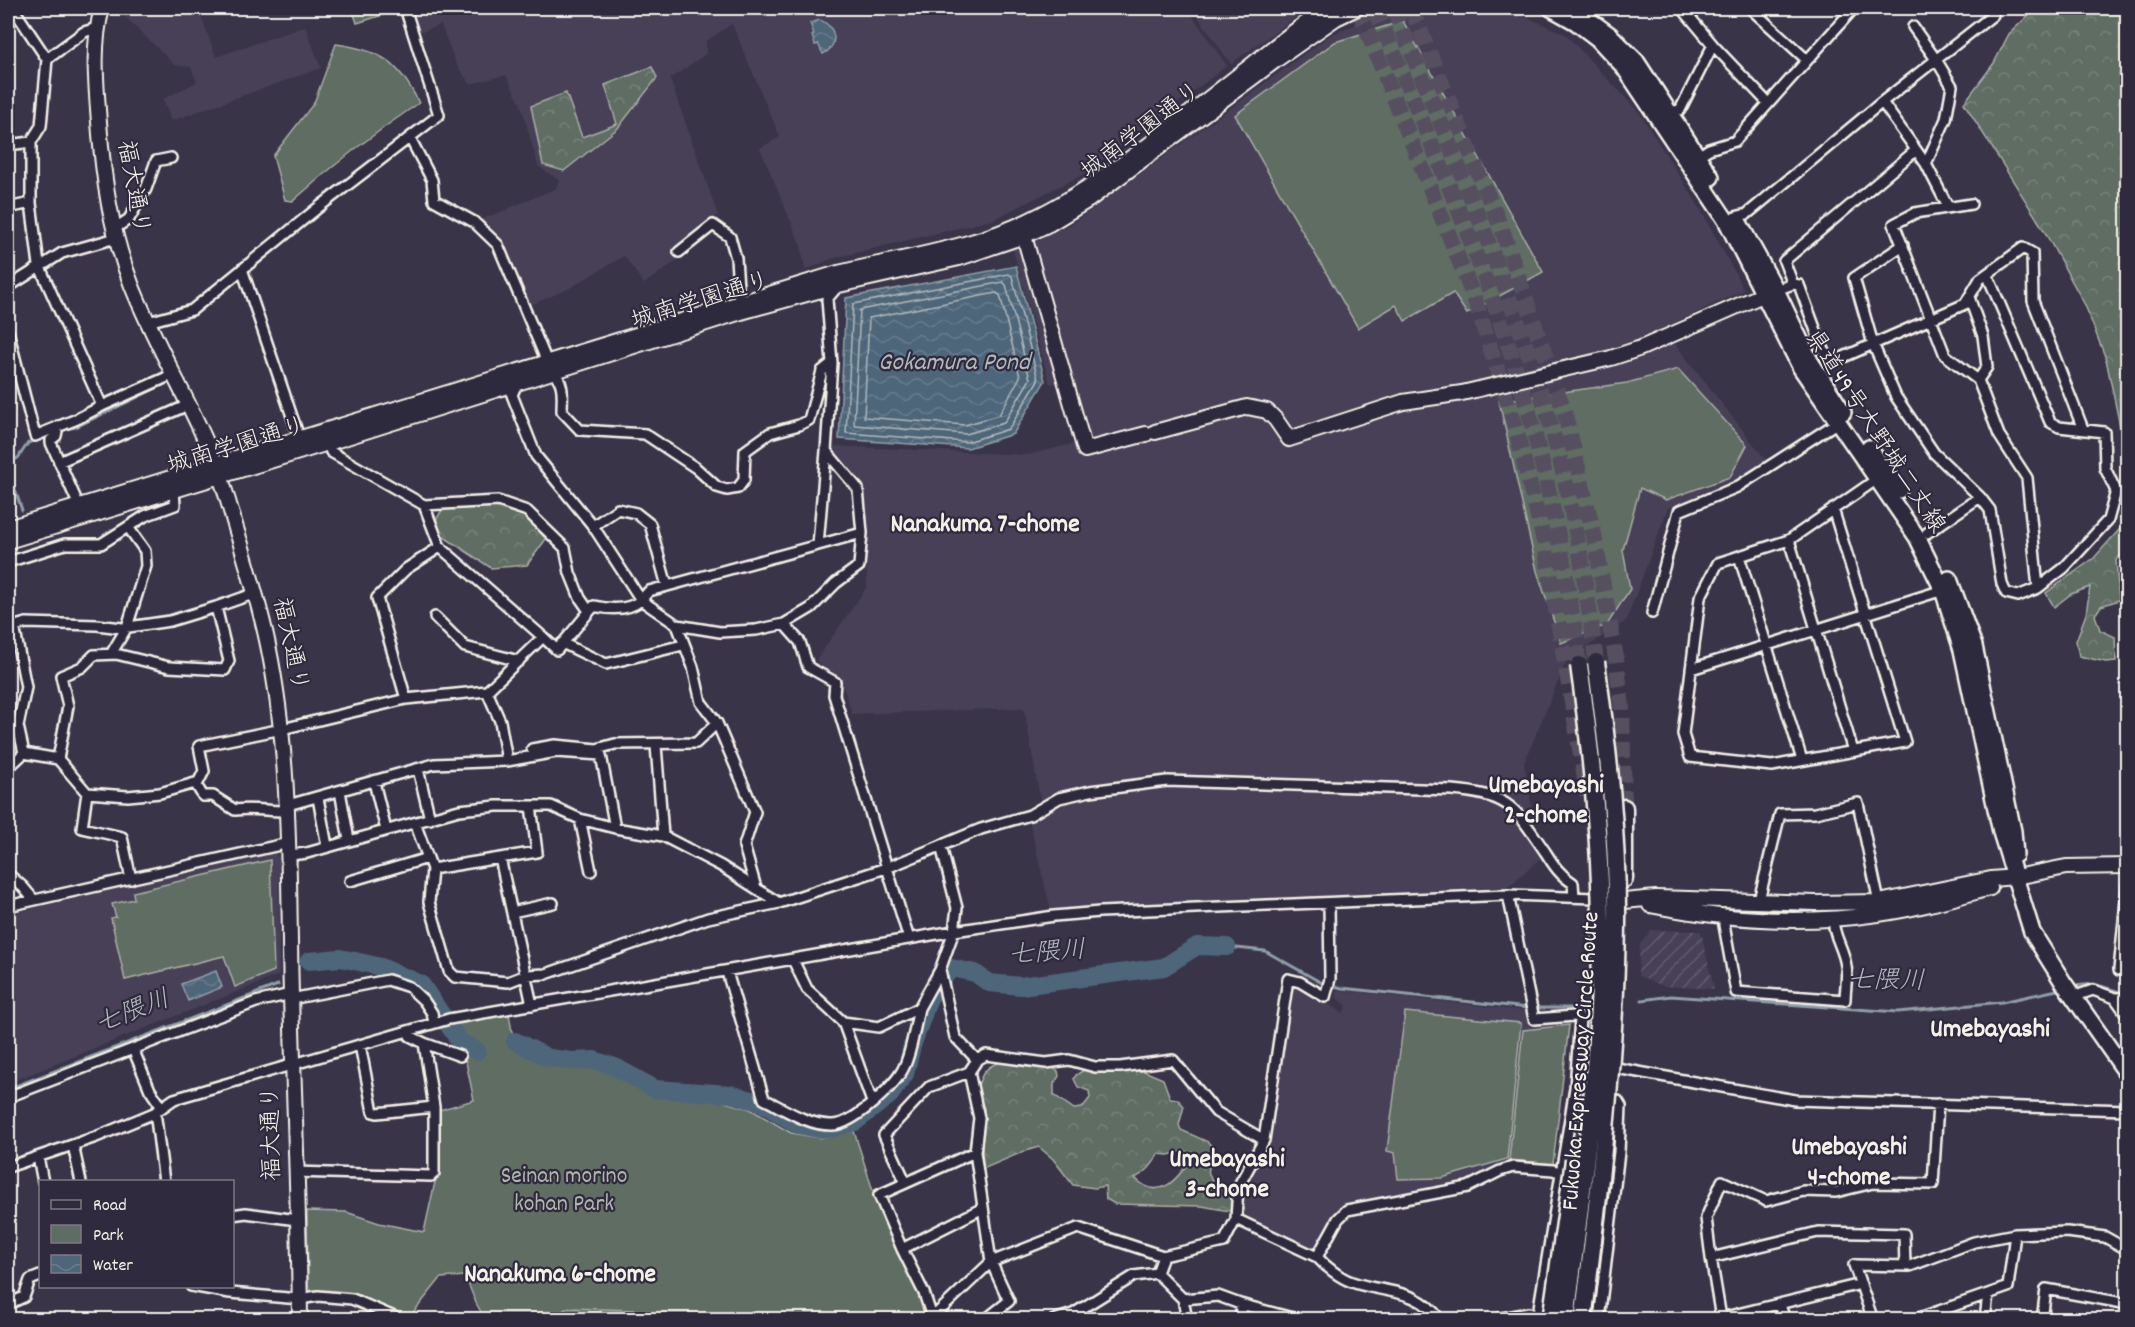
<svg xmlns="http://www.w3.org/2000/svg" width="2135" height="1327" font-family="Dekko,'Klee One',sans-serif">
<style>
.built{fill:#474057}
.industrial{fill:url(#industrial-furrows)}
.green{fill:#5e6d64;stroke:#a9afa6;stroke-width:1.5}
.forest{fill:url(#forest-crowns);stroke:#a9afa6;stroke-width:1.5;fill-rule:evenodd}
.water{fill:url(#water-waves);stroke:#909ea6;stroke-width:1.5}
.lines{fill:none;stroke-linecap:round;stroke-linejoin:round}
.shore{stroke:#b2b9bc;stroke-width:1.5}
.stream{stroke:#909ea6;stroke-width:3}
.river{stroke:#4e667a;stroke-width:18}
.highway-tunnel{stroke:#565061;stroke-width:16;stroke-dasharray:16 8;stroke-linecap:butt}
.street-casing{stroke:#f4f1e8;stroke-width:14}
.secondary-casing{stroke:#f4f1e8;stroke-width:18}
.primary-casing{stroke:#f4f1e8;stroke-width:20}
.highway-casing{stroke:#f4f1e8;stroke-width:21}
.street{stroke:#2f2a3d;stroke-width:9}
.secondary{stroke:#2f2a3d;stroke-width:14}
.primary{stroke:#2f2a3d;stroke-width:15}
.highway{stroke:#2f2a3d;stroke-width:16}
.highway-bridge-casing{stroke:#f4f1e8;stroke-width:21;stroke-linecap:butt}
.highway-bridge{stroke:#2f2a3d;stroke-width:16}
.labels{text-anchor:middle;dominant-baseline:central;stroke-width:4.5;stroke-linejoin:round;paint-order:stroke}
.street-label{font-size:24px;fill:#f4f1e8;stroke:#2f2a3d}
.park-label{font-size:24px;fill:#b0b6ad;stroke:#2f2a3d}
.water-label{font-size:26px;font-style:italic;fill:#b2b9bc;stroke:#2f2a3d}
.neighbourhood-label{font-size:26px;font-weight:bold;fill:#f4f1e8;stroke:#2f2a3d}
.quarter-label{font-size:27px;font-weight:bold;fill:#f4f1e8;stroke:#2f2a3d}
</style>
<defs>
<pattern id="industrial-furrows" width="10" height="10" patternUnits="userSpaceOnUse" patternTransform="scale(1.5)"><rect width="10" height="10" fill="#474057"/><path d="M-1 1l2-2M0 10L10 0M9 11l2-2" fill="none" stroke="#625c6f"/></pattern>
<pattern id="forest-crowns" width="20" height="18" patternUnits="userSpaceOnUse" patternTransform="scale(1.5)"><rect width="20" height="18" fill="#5e6d64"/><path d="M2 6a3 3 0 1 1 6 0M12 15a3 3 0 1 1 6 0" fill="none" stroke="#76827a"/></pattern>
<pattern id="water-waves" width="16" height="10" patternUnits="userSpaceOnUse" patternTransform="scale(1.5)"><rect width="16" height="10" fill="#4e667a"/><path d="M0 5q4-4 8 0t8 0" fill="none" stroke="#687c8d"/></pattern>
</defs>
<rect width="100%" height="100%" fill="#3a3449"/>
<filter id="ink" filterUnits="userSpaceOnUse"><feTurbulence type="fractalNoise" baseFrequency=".0167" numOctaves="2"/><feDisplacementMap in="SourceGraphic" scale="12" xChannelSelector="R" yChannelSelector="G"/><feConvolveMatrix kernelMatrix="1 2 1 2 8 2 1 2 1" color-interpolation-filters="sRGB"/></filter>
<g filter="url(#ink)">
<path class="built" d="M116 8H198L216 57 305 26 321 68 171 121 163 99 197 82 191 67 175 65Z
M409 8H1187L1227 66 1082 175 992 220 834 258 805 270 801 246 760 148 780 137 732 24 706 41V54L670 79 718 215 671 250 679 259 644 284 624 256 568 289 530 305 504 242 481 220 555 189 560 181 538 166 521 105 506 75 470 84 456 64 441 25 417 33Z
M1192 8H1308L1231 64Z
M1397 8H1506L1565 34 1639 112 1700 208 1744 290 1663 328 1766 460 1734 480 1668 508 1626 621 1567 660 1524 763 1541 858 1508 887 1051 911 1029 820 1043 815 1024 708 852 714 843 686 816 660 867 587 866 490 832 446 1028 455 1076 443 1058 382 1050 384 1013 250 1070 225 1332 34Z
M274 853 279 857V975L8 1083V914Z
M1290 985 1298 986 1343 1013 1347 1006 1337 998V990L1527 1011 1530 1025 1569 1021 1571 1022 1553 1166 1508 1164 1461 1184 1344 1206 1318 1250 1312 1251 1276 1233 1241 1220 1238 1214 1240 1190 1268 1139Z"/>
<path class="industrial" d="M1651 930 1701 931 1714 989 1663 986 1638 976 1640 944Z"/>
<path class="green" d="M352 8H384L386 14 357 23Z
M1403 21 1543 272 1467 314 1453 293 1405 321 1396 305 1358 328 1235 115 1335 42Z
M336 44C381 50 399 62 419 103 374 133 333 165 293 201L285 200 273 156 314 103Z
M1678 369 1747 445 1730 477 1666 500 1640 488 1623 550 1630 589 1607 625 1561 643 1537 571 1499 401 1627 383Z
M270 860 274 971 235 987 224 956 125 980 111 918 116 917 112 904 134 899 133 892Z
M1405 1012 1521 1023 1507 1159 1442 1178 1398 1179 1395 1153 1387 1151Z
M509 1014 514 1044 548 1061H593L619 1072 644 1091 710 1098 750 1109 791 1133 820 1138 854 1131 874 1194 929 1316H926L928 1320 485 1319 476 1303 465 1276 441 1278 408 1319 363 1297 308 1290 307 1211 346 1212 379 1223 424 1232 435 1182 437 1178 439 1110 474 1100 466 1062 443 1027Z
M1569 1025 1553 1164 1509 1160 1523 1030Z"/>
<path class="forest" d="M2032 8H2127V460L2106 359 2085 305 2042 227 1964 103 1994 63 2009 34 2032 12Z
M652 67 657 78 618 128 564 171 543 165 531 106 566 93 582 137 617 124 605 85Z
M496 504 523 513 546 539 527 565 491 568 441 535 436 520 442 510Z
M2127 521V549L2116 560 2119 600 2101 606 2095 615 2100 630 2115 637 2116 661 2106 662 2079 656 2076 641 2086 614 2090 587 2071 594 2054 607 2046 593 2094 558Z
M1007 1060 1053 1068 1058 1071 1059 1076 1054 1084V1095L1074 1109 1082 1108 1090 1098 1089 1091 1078 1087 1074 1079 1076 1075 1087 1068 1116 1072 1144 1071 1163 1079 1170 1098 1177 1099 1184 1106 1179 1125 1181 1130 1208 1142 1218 1153C1217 1161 1206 1165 1209 1174 1214 1191 1234 1180 1233 1208L1229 1211 1202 1206 1115 1204 1106 1199 1105 1186 1095 1188 1073 1185 1053 1159 1039 1147 1025 1151 983 1169 982 1142 984 1131V1108L975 1095C981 1074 984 1065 1007 1060ZM1185 1151 1191 1153 1192 1157C1178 1179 1159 1203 1135 1178 1146 1173 1153 1166 1158 1154L1168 1155Z
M567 1308 635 1310 685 1319H553Z"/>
<path class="water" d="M820 20C837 27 839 46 823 54L818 44 815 45 812 36 814 34 810 23Z
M1016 266 1045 381 1013 434 968 448 839 439 846 298Z
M216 971 222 987 188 1001 181 984Z"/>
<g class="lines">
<path class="shore" d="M1009 274 1012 276 1038 380 1009 429 967 442 846 433 853 304Z
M1003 282 1006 285 1030 379 1004 423 966 434 854 425 860 310Z
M996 293 1000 295 1020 377 999 415 965 425 864 417 869 318Z"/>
<path class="stream" d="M60 430 76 427 163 385
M8 462 18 458 28 443 38 439
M8 470 22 510
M1227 947 1265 951 1322 983 1342 988 1528 1008H1573
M2074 986 2094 984 2120 992H2128
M1642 1000 1671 996 1898 1012 2002 1002 2062 989
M8 1089 278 985"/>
<path class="river" d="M309 961 340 958 355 961 381 967 421 984 460 1042 477 1051
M515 1041 549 1058 572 1061 594 1060 615 1067 655 1089 730 1094 762 1103 798 1125 818 1129 835 1128 855 1122 890 1095 905 1074 912 1046 929 998 951 968 975 973 989 983 1021 986 1164 967 1197 946 1227 947"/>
<path class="highway-tunnel" d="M1358 8 1475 300 1515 426 1545 545 1588 796
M1375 8C1431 144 1493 281 1532 424 1553 503 1569 583 1579 665
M1393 8C1449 142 1506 276 1548 416 1572 496 1586 579 1596 662
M1411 8 1504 235 1565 414 1594 535 1616 658 1622 708 1624 808"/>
<defs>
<path id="street" d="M13 8 47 59
M1682 8 1713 45 1768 103
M1750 8 1807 60
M1913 27 1937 61 1952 86 1946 119 1926 164
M1882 102 1926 164 1948 207
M1669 112 1680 110 1713 45
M410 138 432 180 434 200 474 222 498 245 547 362
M31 142V203L39 265 102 406 174 374
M8 145 31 142 41 126 47 59 84 32 97 28
M1698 156 1709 149 1735 141 1854 8
M1971 204 1915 213 1894 224 1945 355 1978 380 1999 435 2027 478 2038 588
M8 208 31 203
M1735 217 1747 214 1882 102 1993 15
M114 229 129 219 146 189 156 161 171 158
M1903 245 1854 278 1873 344 1896 397 1934 453 1980 497 1990 510 2002 584 2006 593 2018 596 2038 588 2064 568 2108 520 2116 491 2105 468 2104 432 2059 427 2050 422 1987 274
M679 252 713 225 730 237 736 258 739 302
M242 269 299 437
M1793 284 1784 261 1915 151
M8 287 62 253 116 238
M1776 290 1793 284 1799 285 1819 339 1830 363 1965 304 1980 279 2023 248 2032 253 2033 301 2083 429
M1969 297 1983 336 1987 367 1978 380
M148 322 192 310 319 207 439 115 405 8
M8 331 35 436 77 419 102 406
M553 372C565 383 562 396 562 411L580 430 645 434 696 468 717 487 727 490 738 488 744 480 745 451 770 433 799 425 809 420 822 371 832 363
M517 383 512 395 536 456 593 526 641 600 649 591 862 533
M58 426 56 436 51 440V443L79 506
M328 443 331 452 424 505 498 501 527 511 565 548 570 573 580 598 589 611
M59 462 188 405
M424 505 440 547 543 637
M1833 509 1905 742 1772 766 1690 757 1683 734 1700 598 1718 563 1789 540 1880 477
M593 526 618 509 636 513 650 524 667 586
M1927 533 1980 497
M1789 540 1853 751
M818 545 826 451
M1739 556 1802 760
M8 562 65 544H101L145 516 175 505 174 490
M216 607 256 593
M1652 613 1679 511 1737 487 1838 422
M435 617 465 647 519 661
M784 624 811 608 836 583 859 566 862 533 858 489 826 451 832 363 827 299 838 286
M677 625 693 667 701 702 717 723 755 812 744 846 756 888
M14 626 26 687 18 726 24 753
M8 628 26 623 97 625 122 628 170 621 216 607 229 661 225 670 169 667 116 654 94 655 82 667 61 676 68 706 58 759
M562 643 606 664 683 645
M111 654 127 627 146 566 145 551 128 527
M1691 669 1943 590
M487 691 500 721 507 761
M406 699 377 598 406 569 440 547
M656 745 663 836
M532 749 555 745 597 749 615 744 696 743 717 723
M8 768 24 753 58 759 87 793 128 796 160 793 195 783H198L204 771 199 746 282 729 406 699 487 691 543 637 557 650 594 606C611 610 628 611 641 600L677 625 720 632 756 630 784 624 800 642 808 667 835 682 834 695 909 939
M418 769 430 819
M374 782 386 830
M195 783 203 796H213L235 810C254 807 270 812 289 811
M340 791 349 840
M87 793 82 828 122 837 131 879
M318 798 327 846
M288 805 434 764 507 761 556 752 601 755 615 828
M580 819 591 871
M415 823 432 869 429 902 449 971 455 977 508 982 526 975 546 974 708 918 779 903
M290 855 307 853 459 810 497 806H551L580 819 615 828 663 836 721 866 779 903 889 867 981 829 1030 815 1059 798 1090 791 1167 781 1452 790C1511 795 1514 807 1546 853 1554 866 1560 875 1573 883L1574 897
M500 858 532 1005
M432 869 537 852 531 806
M8 874 23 887 34 900
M350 881 428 858
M1508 895 1534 1019 1575 1016 1580 1018 1575 1088 1537 1320
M1759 900 1780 814 1815 813 1858 803 1879 902
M8 906 289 843
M512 912 553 903
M1725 916 1724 925 1736 992 1845 1000C1845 989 1848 976 1846 966 1844 949 1833 936 1833 919
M793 960 807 989 843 1022 872 1102
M940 970 955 1037 977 1060 969 1072 979 1118 975 1152 991 1262 1009 1301 985 1320
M2119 970 2128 881
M727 972 764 1099C784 1109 809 1126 833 1125 854 1124 896 1085 904 1067 912 1051 915 1025 919 1008
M2073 997 2093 990 2115 998H2128
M2115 998 2128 1016
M291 999 388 980 409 987 424 1001 432 1013 434 1023
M843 1022 879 1027 919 1008 940 970 954 931 957 908 941 846
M424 1043 460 1056
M360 1045 373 1112 377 1113 434 1107
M133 1049 256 1002 291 994
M977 1060 986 1055 1046 1063 1069 1060 1095 1067H1120L1173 1060 1216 1112 1264 1140
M1616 1068 1795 1100 2128 1110
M8 1097 133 1049 150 1090 161 1106
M154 1113 156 1119 164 1182
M73 1145 81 1182
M38 1157 43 1182
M8 1167 96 1137 154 1113 174 1099 449 1019 954 931 1054 916 1100 912 1508 895 1594 898
M295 1172 431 1176 434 1173V1107L424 1043 410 1036V1031
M906 1183 884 1135 929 1087 969 1072
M232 1215 246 1213 297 1220
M1236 1219 1238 1187 1264 1140 1288 979 1300 982 1325 997 1330 979 1329 903
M902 1249 983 1208
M1317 1257C1325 1266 1340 1278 1352 1282 1385 1294 1417 1287 1440 1320
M1711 1258 1818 1232 1904 1234 1905 1265
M1157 1273 1163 1256 1224 1242 1236 1219 1317 1257 1338 1219 1347 1210 1468 1187 1500 1171 1513 1167 1553 1170 1562 1173
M1861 1284 1721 1318 1711 1258 1706 1218 1722 1181 1766 1201 1803 1191 1836 1192 1873 1183 1933 1184 1938 1104
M191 1286 230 1293 300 1299 318 1296 352 1299 401 1320
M1183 1299 1187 1320
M8 1304 24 1297 30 1280 40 1276
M1240 1304 1242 1320
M1780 1305 1785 1320
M932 1318 991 1262 1078 1228 1163 1256
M174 1320V1319
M933 1320 924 1293 902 1249 879 1195 975 1152
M1054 1320 1073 1314 1134 1276 1157 1273 1183 1299 1218 1296 1240 1304 1300 1320
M1491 1320 1529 1313 1537 1316
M1599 1320 1619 1152 1621 1106 1618 1101 1612 1102
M1873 1320 1854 1265 1910 1266 1974 1242 2015 1234
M1913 1320 2008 1287 2015 1234 2067 1232 2105 1237 2128 1250
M1985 1320 1988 1294
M2042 1320 2046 1289 2128 1304"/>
<path id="secondary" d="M102 8C92 45 96 83 99 122 103 178 111 233 132 286 158 351 196 411 220 476 228 498 233 520 240 541 250 576 261 610 268 645 292 761 288 878 291 995 294 1103 299 1211 300 1320
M1022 229 1085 450 1146 434
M1155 432 1247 407 1267 411 1276 420 1289 439 1403 402 1462 393 1611 358 1641 348 1774 290
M8 528 838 273C906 257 980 247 1042 214 1116 175 1183 118 1249 67 1275 46 1301 25 1329 8
M8 541 328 443 741 312 839 285 959 258 1024 236 1049 224 1090 199 1276 60 1336 18 1357 8
M1624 901 1656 898 1815 903 1879 902 1991 879 2016 877 2066 867 2128 866
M1650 905C1725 920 1802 925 1878 914 1916 909 1953 898 1990 888"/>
<path id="primary" d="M1551 8 1576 22 1597 38 1624 67 1726 220 1801 368 1917 537 1943 590 1962 650 2001 832 2032 932 2063 982 2128 1075
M1577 11 1610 35 1636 61 1711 177
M1739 223 1776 290 1810 361 1843 412
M1869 448 1899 490
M1949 579 1974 646 2013 831 2015 855"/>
<path id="highway" d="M1624 808V879"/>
</defs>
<use href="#street" class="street-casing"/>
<use href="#secondary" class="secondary-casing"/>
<use href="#primary" class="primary-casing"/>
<use href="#highway" class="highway-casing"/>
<use href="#street" class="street"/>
<use href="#secondary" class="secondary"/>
<use href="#primary" class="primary"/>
<use href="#highway" class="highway"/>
<defs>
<path id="highway-bridge" d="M1551 1320 1574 1160
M1566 1320C1582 1188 1602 1055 1601 922 1600 836 1591 750 1579 665
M1583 1320C1600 1188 1615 1057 1617 925 1618 837 1608 749 1596 662"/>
</defs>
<use href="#highway-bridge" class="highway-bridge-casing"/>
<use href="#highway-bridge" class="highway-bridge"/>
</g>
</g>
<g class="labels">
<g class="street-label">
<text transform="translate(1142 132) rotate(-37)">城南学園通り</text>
<text transform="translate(132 188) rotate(80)">福大通り</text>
<text transform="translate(701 302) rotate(-17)">城南学園通り</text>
<text transform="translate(1874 432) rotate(57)">県道49号大野城二丈線</text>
<text transform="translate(237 447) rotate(-17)">城南学園通り</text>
<text transform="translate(289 645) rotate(78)">福大通り</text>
<text transform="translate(1582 1061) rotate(-86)">Fukuoka Expressway Circle Route</text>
<text transform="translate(273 1133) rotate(-91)">福大通り</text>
</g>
<g class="park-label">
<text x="564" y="1177">Seinan morino<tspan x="564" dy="28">kohan Park</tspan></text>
</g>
<g class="water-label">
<text x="954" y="363">Gokamura Pond</text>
<text transform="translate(1047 954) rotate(-4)">七隈川</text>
<text transform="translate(1886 982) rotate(1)">七隈川</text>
<text transform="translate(133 1013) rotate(-21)">七隈川</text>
</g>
<g class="neighbourhood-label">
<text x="985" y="525">Nanakuma 7-chome</text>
<text x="1546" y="786">Umebayashi<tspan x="1546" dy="30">2-chome</tspan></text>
<text x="1849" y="1148">Umebayashi<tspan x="1849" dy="30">4-chome</tspan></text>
<text x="1227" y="1160">Umebayashi<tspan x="1227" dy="30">3-chome</tspan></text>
<text x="560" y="1275">Nanakuma 6-chome</text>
</g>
<g class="quarter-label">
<text x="1990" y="1030">Umebayashi</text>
</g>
</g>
<rect width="2135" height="1327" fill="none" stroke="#2f2a3d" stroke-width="30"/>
<rect x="15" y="15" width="2105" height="1297" fill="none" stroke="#f4f1e8" stroke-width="2" filter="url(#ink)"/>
<rect x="39" y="1180" width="195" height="108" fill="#2f2a3d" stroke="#7e7a81" stroke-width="1.5"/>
<rect x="51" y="1200" width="30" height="9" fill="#2f2a3d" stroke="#7e7a81" stroke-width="1.5"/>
<text x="93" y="1210" font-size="18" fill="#f4f1e8">Road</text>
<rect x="51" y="1225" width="30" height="18" fill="#5e6d64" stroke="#7e7a81" stroke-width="1.5"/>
<text x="93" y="1240" font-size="18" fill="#f4f1e8">Park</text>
<rect x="51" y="1255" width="30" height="18" fill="url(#water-waves)" stroke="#7e7a81" stroke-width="1.5"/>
<text x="93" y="1270" font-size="18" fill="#f4f1e8">Water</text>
</svg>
